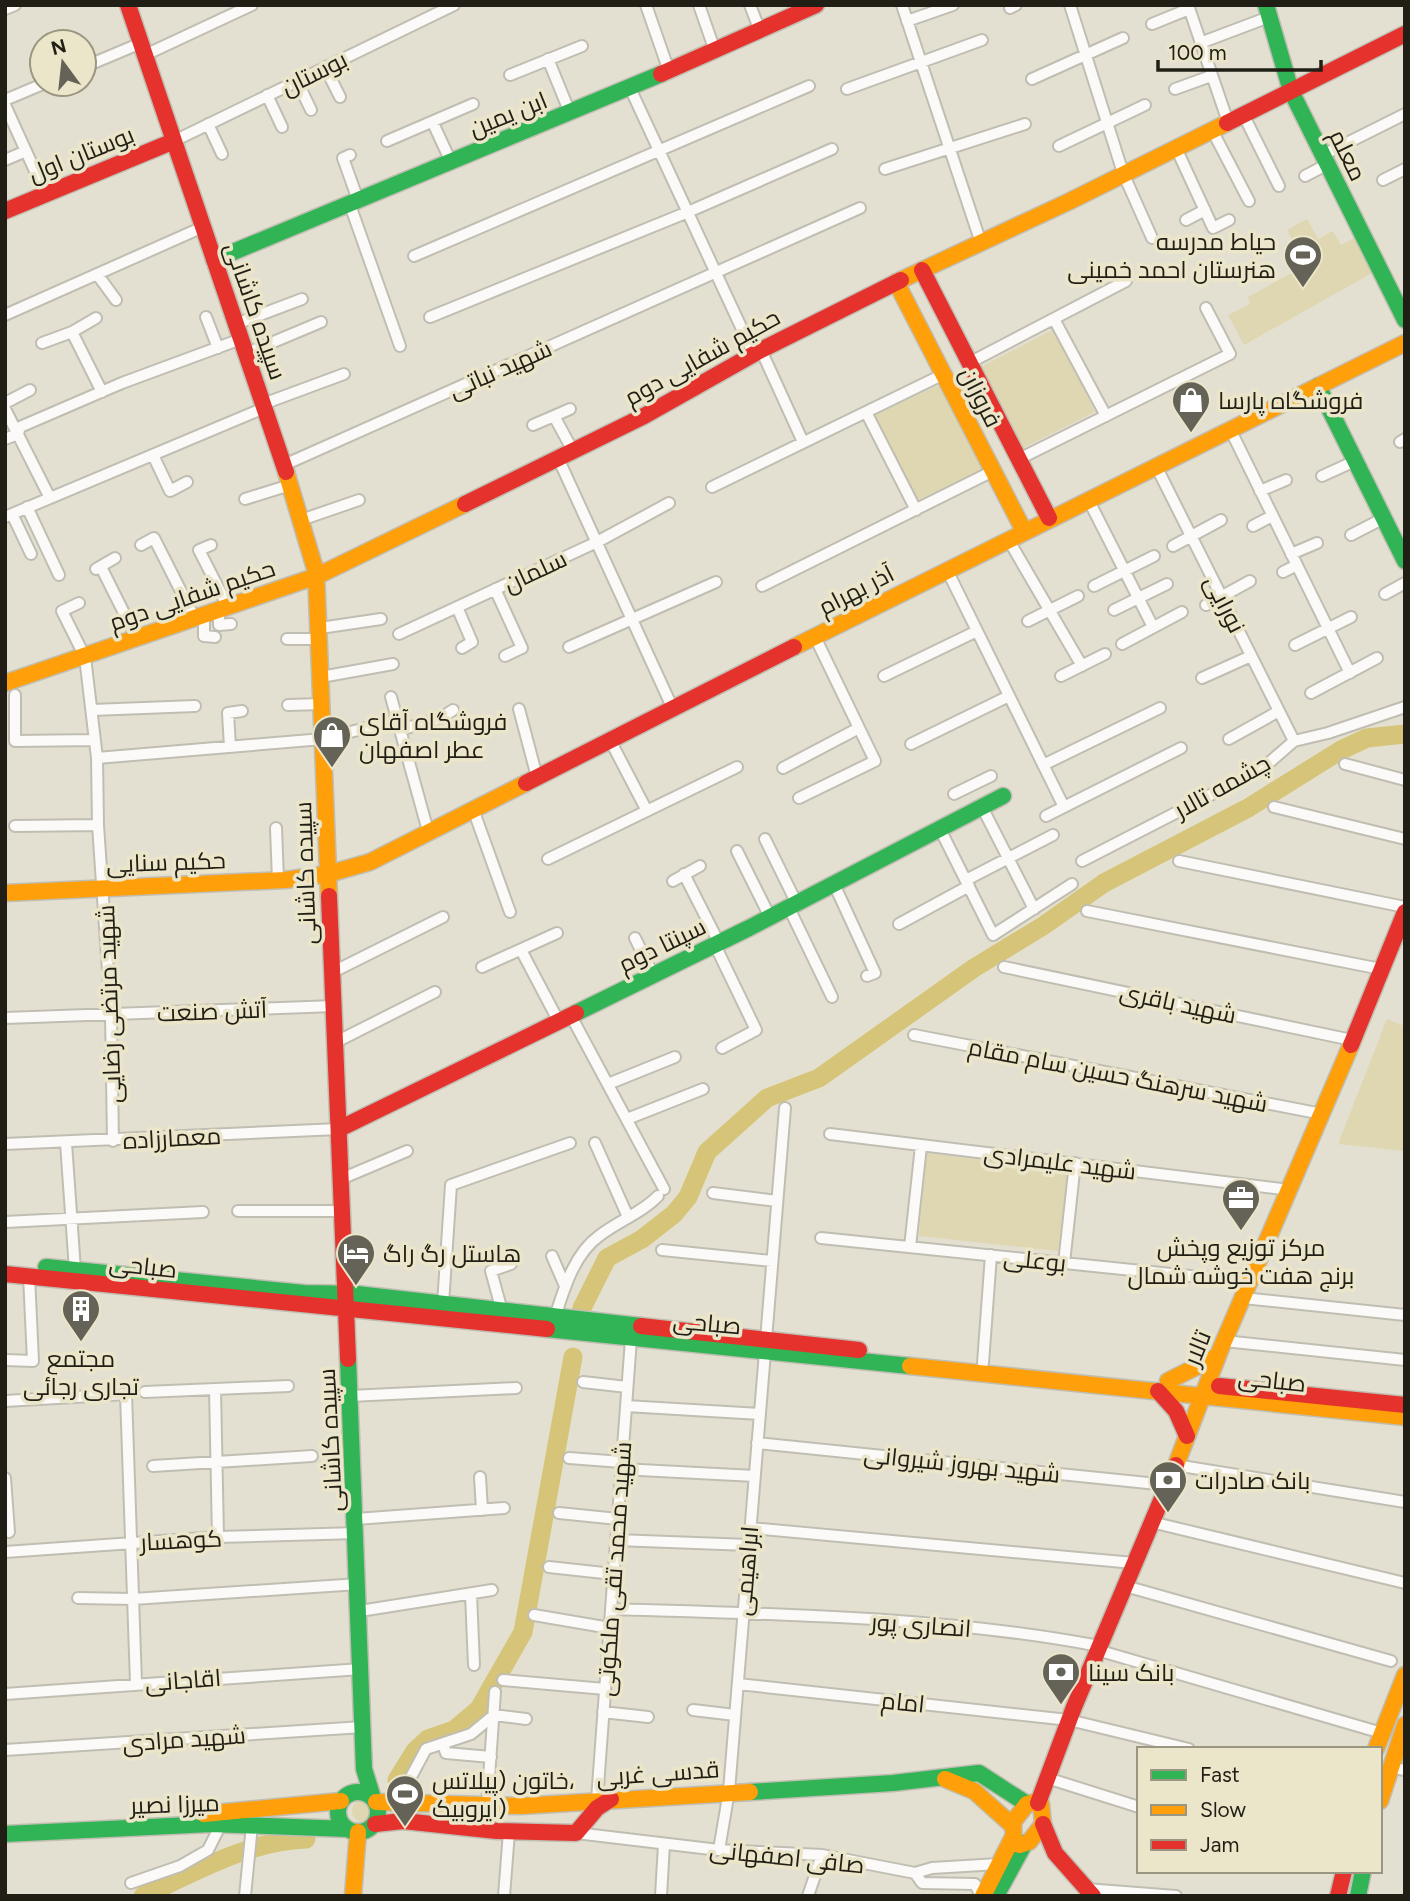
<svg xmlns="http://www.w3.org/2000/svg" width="1410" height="1901" font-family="Figtree,Cairo,sans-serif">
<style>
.green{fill:#dfd7b1}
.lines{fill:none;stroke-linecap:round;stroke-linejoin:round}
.river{stroke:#d6c578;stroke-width:19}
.street-casing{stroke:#c0beb2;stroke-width:14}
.fast-casing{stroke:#c0beb2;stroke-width:19}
.slow-casing{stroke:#c0beb2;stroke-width:19}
.jam-casing{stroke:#c0beb2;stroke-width:19}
.street{stroke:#fbfaf8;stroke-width:10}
.fast{stroke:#30b455;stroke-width:16}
.slow{stroke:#ff9f0a;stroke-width:16}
.jam{stroke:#e5322d;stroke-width:16}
.labels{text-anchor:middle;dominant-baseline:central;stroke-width:7;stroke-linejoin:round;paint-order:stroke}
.street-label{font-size:24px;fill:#211f15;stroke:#ebe5c9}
.poi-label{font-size:24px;fill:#211f15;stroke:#ebe5c9;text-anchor:start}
</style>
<rect width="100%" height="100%" fill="#e3e0d1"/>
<path class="green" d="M1307 219 1318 239 1333 231 1341 245 1354 238 1374 272 1244 345 1228 315 1250 304 1248 297 1304 266 1309 272 1303 259 1308 256 1301 243 1295 246 1287 230Z
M1054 329 1095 412 1023 448 981 367Z
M941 384 985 468 916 501 874 416Z
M1387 1019 1405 1026V1151L1338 1144Z
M926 1153 1069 1170 1058 1251 919 1236Z
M352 1811a11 11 0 1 1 22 0a11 11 0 1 1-22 0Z"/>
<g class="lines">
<path class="river" d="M582 1308 607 1258 642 1239 674 1214 688 1197 707 1152 767 1098 819 1078 974 968 1043 926 1104 883 1248 808 1341 750 1367 738 1405 734
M397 1780 415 1751 428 1739 454 1730 479 1709 523 1632 573 1357
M143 1896C195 1872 248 1841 306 1839"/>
<defs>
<path id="street" d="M646 5 669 71
M699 5 715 51
M750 5 760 31
M902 5 981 243
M1070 5 1123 173 1152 238
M1188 5 1228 122
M1010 8 1016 5
M5 9 15 5
M907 21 953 5
M1152 24 1189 9
M1200 43 1269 17
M145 55 252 5
M548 59 570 113
M84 67 141 43
M325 67 340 97
M510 75 582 46
M1032 79 1123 38
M297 81 311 110
M630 88 754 355
M847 89 982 40
M1175 89 1211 76
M267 95 282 127
M5 100 43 84
M5 105 45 193
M1243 114 1279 186
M433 123 451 162
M208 124 222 154
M1212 130 1249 201
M174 141 454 5
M387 141 473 104
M1059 146 1145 105
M1176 148 1213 228 1229 220
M350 155 343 158 358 200
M1323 155 1405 114
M5 160 26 151
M885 169 1025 124
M1305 176 1328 164
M1383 180 1405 169
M350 205 400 346
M1186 220 1205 210
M414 256 809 86
M97 274 116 300
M5 315 203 227
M206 317 218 348
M430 317 688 212 832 149
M1054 319 1106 416
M236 324 302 299
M72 332 102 392
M42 343 72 332 96 318
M761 350 803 442
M247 353 321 322
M969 363 1126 281
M5 403 30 390
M263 404 344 374
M5 409 50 498
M570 409 554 416 573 451
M866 412 916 510
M533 425 554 416
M1230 429 1350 673
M5 439 18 434 20 427 122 383 241 339
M1400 442 1405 439
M153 455 170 491 187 482
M558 458 673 709
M1019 459 1230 354 1206 308
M284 465 860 208
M1156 466 1294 741
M1322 476 1355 461
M712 487 944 374
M1260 491 1286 480
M245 499 290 485
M1088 499 1153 627
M27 507 59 575
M12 514 31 554
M5 517 264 408
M301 520 359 500
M1253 526 1272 516
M1351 535 1384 518
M1008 539 1082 666
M141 545 154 538 195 619
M211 545 199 550 228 607
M1173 546 1221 520
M1291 554 1317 543
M101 567 137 639
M96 569 115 558
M947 570 1064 807
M1283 572 1297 565
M762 586 993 471
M1094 586 1154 556
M495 589 522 648 505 656
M1385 594 1405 583
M79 603 62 611 85 657 97 758 98 825 111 1015 113 1141
M1206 605 1250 581
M457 607 472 642 462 648
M219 610V625L231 624
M1114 610 1167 584
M204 616V636L215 637
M1028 621 1078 596
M320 628 381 619
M399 634 597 542 669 503
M287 639H320
M1122 644 1182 612
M1295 645 1351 617
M569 647 716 582
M884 676 977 631
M1061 676 1105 654
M321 677 393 664
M1202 678 1251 656
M1311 693 1377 658
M15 695V741L95 740
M391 697 428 831
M288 705 322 704
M519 709 537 777
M92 710 195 706
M400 730 441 718 453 710
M1229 739 1279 711
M610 740 647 811
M911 744 1009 696
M230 747 228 713 242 711
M97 758 323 739 397 720
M1345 764 1405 780
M1043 765 1160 708
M783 768 859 728
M954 794 991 776
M799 798 875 761 815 637
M982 807 1034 909
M1274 807 1405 839
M473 809 510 912
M1046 816 1181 748
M15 826 98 825
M276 828 278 880
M940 829 993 935 1072 884
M765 839 797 904
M737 851 770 917
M548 859 737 767
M1082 861 1263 768 1294 741 1328 733 1405 707
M1179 861 1405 907
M684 874 719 943
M966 880 1053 835
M673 881 700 866
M834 884 875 973 867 976
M789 908 832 997
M1087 911 1381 969
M899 924 969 886
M635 938 653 975
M715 945 756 1030 722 1048
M521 950 559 1022
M482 967 557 933
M1004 967 1352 1040
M333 972 443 917
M571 1016 664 1189
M5 1018 334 1006
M914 1035 1322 1114
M336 1042 435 992
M608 1084 675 1057
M627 1119 703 1089
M830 1134 1290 1190
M66 1143 75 1270
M595 1143 628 1217
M5 1144 339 1129
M341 1179 407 1151
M713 1193 777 1201
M238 1211H342
M5 1222 203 1212
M821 1238 1249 1282
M910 1247 921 1146
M662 1250 772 1261
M552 1256 565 1286
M1064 1263 1075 1163
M1243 1298 1405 1315
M443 1304 451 1185 570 1143
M502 1311 491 1271 511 1264
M555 1317C564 1289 574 1254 599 1236 618 1221 642 1213 658 1196
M1224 1341 1405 1360
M5 1360 33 1361 29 1276
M983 1363 991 1255
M583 1382 627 1387
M215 1389 218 1537
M145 1392 288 1386
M350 1396 516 1388
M5 1401 126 1394 136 1683
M626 1406 760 1414
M757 1443 1167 1485
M569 1458 622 1462
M1175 1465 1405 1502
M153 1466 312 1456
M621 1469 755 1476
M480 1477 482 1510
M5 1478 9 1532
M559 1513 618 1519
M356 1519 504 1508
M1151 1522 1405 1583
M750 1528 1134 1563
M616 1540 749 1545
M5 1552 218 1537 357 1533
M549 1567 613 1574
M1125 1586 1391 1661
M471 1594 474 1665
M78 1598 133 1599 359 1584
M611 1609C772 1614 941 1616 1099 1646
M360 1611 492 1590
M534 1615 610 1628
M1097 1650 1382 1733
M503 1680 605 1689
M738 1684 1069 1720 1189 1749
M5 1694 361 1669
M693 1710 735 1715
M603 1712 648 1717
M443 1744 446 1753 491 1757
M5 1750 363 1727
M1399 1769 1405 1770
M1047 1778 1139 1807
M597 1800 631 1339
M397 1803 426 1749 471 1734 494 1715 526 1719
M487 1806 495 1692
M576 1833 719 1850 822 1855 915 1873 932 1868 998 1864
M719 1850 729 1791 785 1108
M915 1873 922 1883 975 1884 981 1896
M131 1883 180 1866 208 1850 221 1824
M1086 1889 1176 1896
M245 1896 252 1825
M504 1896 509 1832
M661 1896 664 1844
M808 1896 822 1855"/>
<path id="fast" d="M1266 5 1291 91 1405 320
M214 260 661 74
M1318 386 1405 561
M576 1013 749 928 1003 796
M46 1267 304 1293 357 1294 641 1326
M547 1329 910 1366
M348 1359 364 1769 373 1798
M338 1812a20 20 0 1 1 40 0a20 20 0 1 1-40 0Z
M750 1792 893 1783 979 1773 1027 1804
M5 1834 211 1824 347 1829
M996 1896 1025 1843
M1358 1896 1363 1871"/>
<path id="slow" d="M901 280 1068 202 1227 123
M896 282 1024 531
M286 472 316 572 329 896
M794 647 1405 343
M5 683 317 576 465 504
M5 893 285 880 328 874 370 862 526 783
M910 1366 1405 1417
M1168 1381 1218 1356
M1176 1465 1221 1348 1351 1045
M1376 1749 1405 1675
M945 1779 974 1791 1013 1826
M1380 1801 1405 1725
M376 1802 521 1806 750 1792
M1035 1802 1041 1804 1043 1824 1029 1842 1020 1845 1014 1842 1013 1822 1027 1804Z
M204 1814 341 1801
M353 1896 358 1832
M983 1896 1013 1837"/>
<path id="jam" d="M128 5 286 472
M661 74 816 5
M1227 123 1405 34
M5 211 174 141
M922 270 1049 518
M465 504 644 416 761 350 901 280
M526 783 794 647
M329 896 348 1359
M1351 1045 1405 912
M339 1129 576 1013
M5 1274 547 1329
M641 1326 859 1350
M1219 1386 1405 1405
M1158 1391 1176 1411 1187 1436
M1038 1803 1074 1707 1176 1465
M375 1824 403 1821 497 1831 576 1833 597 1808 611 1799
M1043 1824 1055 1853 1093 1896
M1338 1896 1344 1871"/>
</defs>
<use href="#street" class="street-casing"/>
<use href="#fast" class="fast-casing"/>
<use href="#slow" class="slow-casing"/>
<use href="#jam" class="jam-casing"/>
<use href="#street" class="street"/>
<use href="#fast" class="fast"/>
<use href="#slow" class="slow"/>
<use href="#jam" class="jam"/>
</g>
<defs>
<symbol id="stadium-pin" viewBox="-11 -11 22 30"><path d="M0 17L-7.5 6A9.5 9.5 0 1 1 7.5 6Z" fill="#656357" stroke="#ebe5c9"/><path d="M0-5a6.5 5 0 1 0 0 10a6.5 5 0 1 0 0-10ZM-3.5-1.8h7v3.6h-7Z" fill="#fff"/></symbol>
<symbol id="shop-pin" viewBox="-11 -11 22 30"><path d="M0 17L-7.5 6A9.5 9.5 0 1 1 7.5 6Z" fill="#656357" stroke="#ebe5c9"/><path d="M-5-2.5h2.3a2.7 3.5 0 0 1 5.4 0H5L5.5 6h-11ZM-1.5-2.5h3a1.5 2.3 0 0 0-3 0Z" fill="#fff"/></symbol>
<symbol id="office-pin" viewBox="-11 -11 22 30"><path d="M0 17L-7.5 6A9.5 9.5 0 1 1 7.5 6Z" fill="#656357" stroke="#ebe5c9"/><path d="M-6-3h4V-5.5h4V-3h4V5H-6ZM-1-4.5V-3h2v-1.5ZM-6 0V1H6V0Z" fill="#fff"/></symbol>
<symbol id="hotel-pin" viewBox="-11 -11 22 30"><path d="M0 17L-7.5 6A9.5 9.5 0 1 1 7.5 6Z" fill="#656357" stroke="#ebe5c9"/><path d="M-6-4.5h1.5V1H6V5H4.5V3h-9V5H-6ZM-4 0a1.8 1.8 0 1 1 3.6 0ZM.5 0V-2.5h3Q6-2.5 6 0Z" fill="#fff"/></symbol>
<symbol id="building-pin" viewBox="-11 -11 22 30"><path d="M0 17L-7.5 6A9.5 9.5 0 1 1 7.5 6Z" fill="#656357" stroke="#ebe5c9"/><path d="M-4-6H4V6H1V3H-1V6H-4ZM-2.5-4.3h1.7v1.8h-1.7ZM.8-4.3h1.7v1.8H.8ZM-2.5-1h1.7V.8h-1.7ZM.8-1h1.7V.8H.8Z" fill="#fff"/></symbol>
<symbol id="bank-pin" viewBox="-11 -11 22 30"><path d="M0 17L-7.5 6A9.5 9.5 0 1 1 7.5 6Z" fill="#656357" stroke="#ebe5c9"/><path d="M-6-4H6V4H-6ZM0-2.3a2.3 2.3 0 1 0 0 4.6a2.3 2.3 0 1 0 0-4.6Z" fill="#fff"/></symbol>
</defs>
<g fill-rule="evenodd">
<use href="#stadium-pin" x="1281" y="233" width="44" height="60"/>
<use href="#shop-pin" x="1169" y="378" width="44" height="60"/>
<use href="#shop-pin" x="310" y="713" width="44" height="60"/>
<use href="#office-pin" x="1219" y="1176" width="44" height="60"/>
<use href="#hotel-pin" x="334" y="1231" width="44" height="60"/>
<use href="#building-pin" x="59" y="1287" width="44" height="60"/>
<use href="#bank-pin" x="1146" y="1458" width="44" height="60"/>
<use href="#bank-pin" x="1039" y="1650" width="44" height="60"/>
<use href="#stadium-pin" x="383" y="1772" width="44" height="60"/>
</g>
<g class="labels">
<g class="street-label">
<text transform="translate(314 73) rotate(-26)">بوستان</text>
<text transform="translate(508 114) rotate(-22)">ابن یمین</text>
<text transform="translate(81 154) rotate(-22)">بوستان اول</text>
<text transform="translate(1348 155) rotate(64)">معلم</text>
<text transform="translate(256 311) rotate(71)">سپیده کاشانی</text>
<text transform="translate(702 357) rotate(-29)">حکیم شفایی دوم</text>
<text transform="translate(500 369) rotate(-24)">شهید نباتی</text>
<text transform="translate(981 397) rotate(63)">فروزان</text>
<text transform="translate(535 571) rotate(-25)">سلمان</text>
<text transform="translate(856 590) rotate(-27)">آذر بهرام</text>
<text transform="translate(192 595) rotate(-19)">حکیم شفایی دوم</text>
<text transform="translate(1225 604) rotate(63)">نورایی</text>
<text transform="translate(1222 786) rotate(-29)">چشمه تالار</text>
<text transform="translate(166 862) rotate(-2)">حکیم سنایی</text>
<text transform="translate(305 873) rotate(-92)">سپیده کاشانی</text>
<text transform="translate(662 945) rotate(-26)">سپنتا دوم</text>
<text transform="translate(1178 1003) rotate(12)">شهید باقری</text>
<text transform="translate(109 1004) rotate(-92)">شهید مرتضی رضایی</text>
<text transform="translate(212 1011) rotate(-2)">آتش صنعت</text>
<text transform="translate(1118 1075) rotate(11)">شهید سرهنگ حسین سام مقام</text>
<text transform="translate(172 1138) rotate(-3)">معمارزاده</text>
<text transform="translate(1060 1162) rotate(7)">شهید علیمرادی</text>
<text transform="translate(1035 1260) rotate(6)">بوعلی</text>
<text transform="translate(143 1266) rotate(6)">صباحی</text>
<text transform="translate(707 1323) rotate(5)">صباحی</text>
<text transform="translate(1197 1348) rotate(-68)">تالار</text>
<text transform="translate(1272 1380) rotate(6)">صباحی</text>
<text transform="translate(330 1440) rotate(-93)">سپیده کاشانی</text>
<text transform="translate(962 1464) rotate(6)">شهید بهروز شیروانی</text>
<text transform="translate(181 1540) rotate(-3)">کوهسار</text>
<text transform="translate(614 1569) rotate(-86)">شهید محمد تقی ملکوتی</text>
<text transform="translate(746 1571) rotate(-85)">ابراهیمی</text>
<text transform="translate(921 1625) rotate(4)">انصاری پور</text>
<text transform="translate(183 1680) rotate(-4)">اقاجانی</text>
<text transform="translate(903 1702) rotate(6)">امام</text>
<text transform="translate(184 1739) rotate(-4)">شهید مرادی</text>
<text transform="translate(658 1773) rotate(-4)">قدسی غربی</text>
<text transform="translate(175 1804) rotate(-2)">میرزا نصیر</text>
<text transform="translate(787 1857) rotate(6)">صافی اصفهانی</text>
</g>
<g class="poi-label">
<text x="1276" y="241" text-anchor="end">حیاط مدرسه<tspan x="1276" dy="28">هنرستان احمد خمینی</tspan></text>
<text x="1218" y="400">فروشگاه پارسا</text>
<text x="359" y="721">فروشگاه آقای<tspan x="359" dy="28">عطر اصفهان</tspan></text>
<text x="1241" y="1247" text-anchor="middle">مرکز توزیع وپخش<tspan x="1241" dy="28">برنج هفت خوشه شمال</tspan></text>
<text x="383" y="1253">هاستل رگ راگ</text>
<text x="81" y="1358" text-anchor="middle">مجتمع<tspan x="81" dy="28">تجاری رجائی</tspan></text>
<text x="1195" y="1480">بانک صادرات</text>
<text x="1088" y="1672">بانک سینا</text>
<text x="432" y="1780">خاتون (پیلاتس،<tspan x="432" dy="28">ایروبیک)</tspan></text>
</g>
</g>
<rect width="1410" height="1901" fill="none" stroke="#211f15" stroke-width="14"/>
<rect x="1137" y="1747" width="245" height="126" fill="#ebe5c9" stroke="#9a9681" stroke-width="2"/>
<rect x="1151" y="1770" width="35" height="10" fill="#30b455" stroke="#9a9681" stroke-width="2"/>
<text x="1200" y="1782" font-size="21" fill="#211f15">Fast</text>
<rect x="1151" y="1805" width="35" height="10" fill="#ff9f0a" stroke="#9a9681" stroke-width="2"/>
<text x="1200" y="1817" font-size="21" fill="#211f15">Slow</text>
<rect x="1151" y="1840" width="35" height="10" fill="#e5322d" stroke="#9a9681" stroke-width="2"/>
<text x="1200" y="1852" font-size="21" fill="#211f15">Jam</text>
<g transform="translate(63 63) rotate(345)"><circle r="33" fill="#ebe5c9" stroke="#9a9681" stroke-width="2"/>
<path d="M0-5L12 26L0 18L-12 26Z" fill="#656357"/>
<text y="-10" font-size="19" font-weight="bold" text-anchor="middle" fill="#211f15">N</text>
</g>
<path d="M1158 60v10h163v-10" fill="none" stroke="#211f15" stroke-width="3.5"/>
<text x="1168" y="60" font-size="21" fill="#211f15" stroke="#ebe5c9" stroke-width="5" paint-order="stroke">100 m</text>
</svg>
